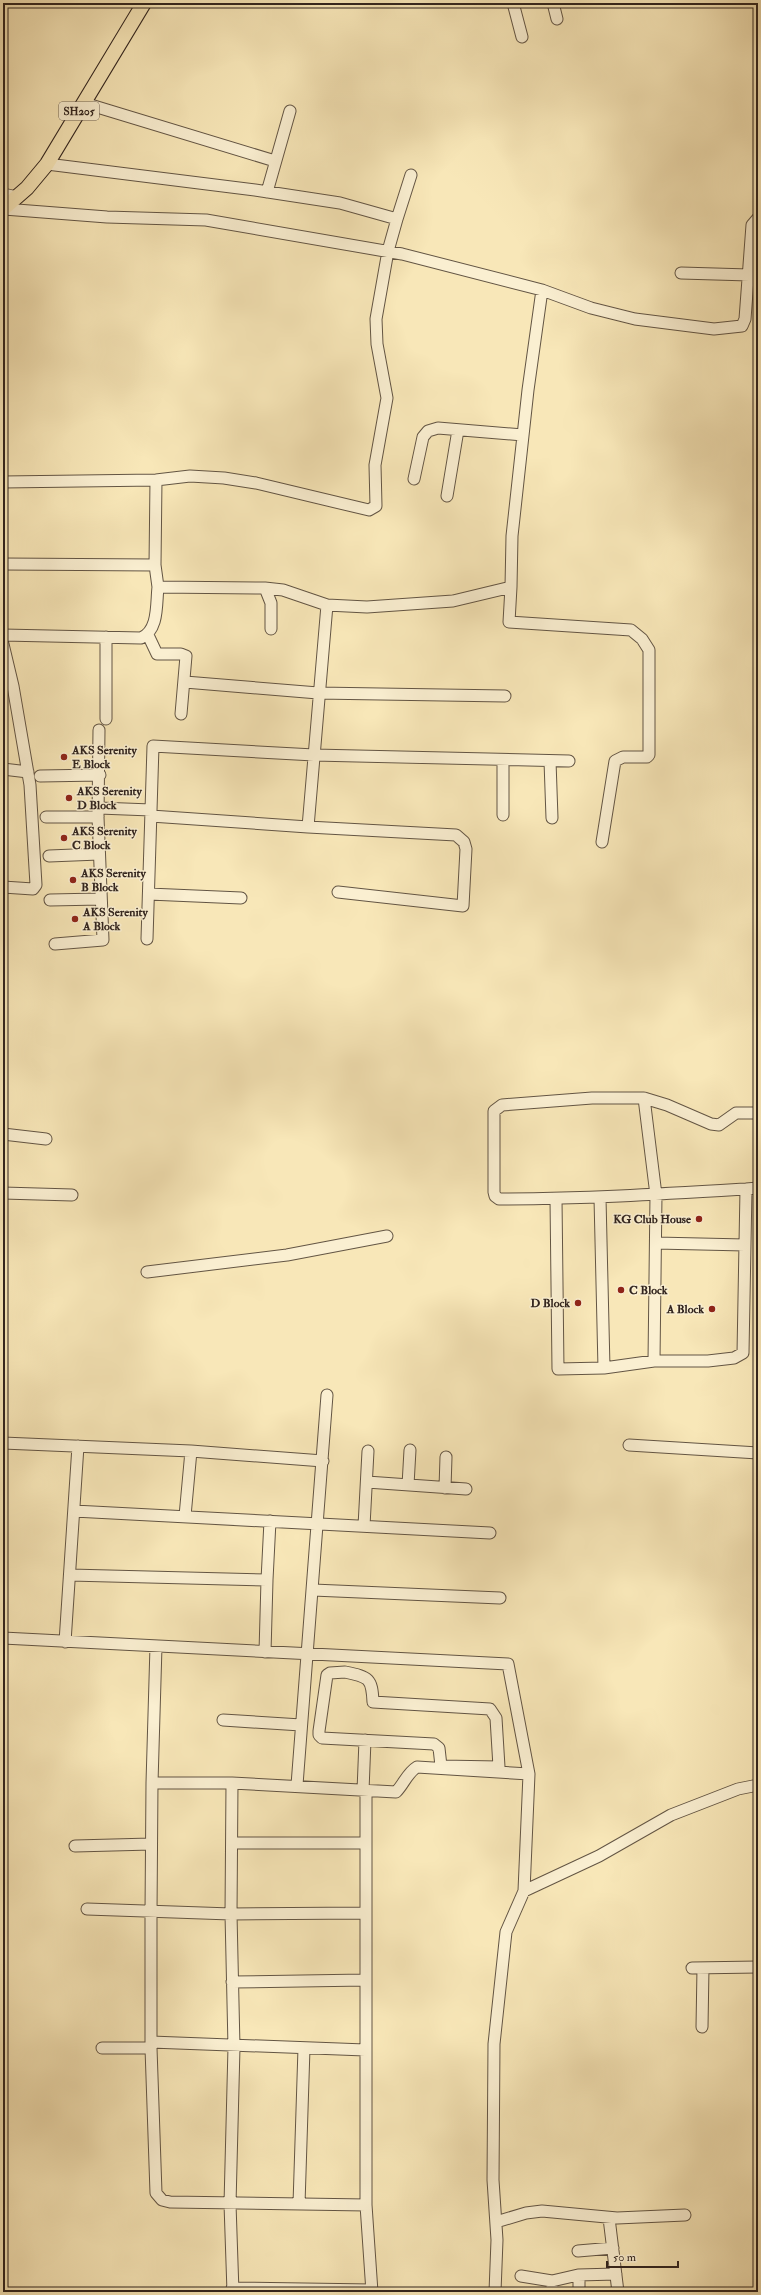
<svg xmlns="http://www.w3.org/2000/svg" width="761" height="2295" font-family="'IM FELL Double Pica',serif">
<style>
.lines{fill:none;stroke-linecap:round;stroke-linejoin:round}
.minor-casing{stroke:#635544;stroke-width:13}
.major-casing{stroke:#31241e;stroke-width:16}
.minor{stroke:#faefd1;stroke-width:11}
.major{stroke:#f8e7b8;stroke-width:14}
.poi-dot{fill:#8f2418;stroke:#faefd1;stroke-width:1.5}
.labels{text-anchor:middle;dominant-baseline:central;stroke-width:3;stroke-linejoin:round;paint-order:stroke}
.shield{fill:#faefd1;stroke:#6d6154;stroke-width:1}
.shield-label{font-size:11px;font-weight:bold;fill:#31241e}
.poi-label{font-size:12px;font-weight:bold;fill:#31241e;stroke:#faefd1;text-anchor:start}
</style>
<rect width="100%" height="100%" fill="#f8e7b8"/>
<filter id="stains"><feTurbulence type="fractalNoise" baseFrequency=".005" numOctaves="4"/><feColorMatrix values="0 0 0 0 .2 0 0 0 0 .09 0 0 0 0 .02 0 0 0 .5 -.17"/></filter>
<radialGradient id="worn" r=".72"><stop offset=".6" stop-color="#630" stop-opacity="0"/><stop offset="1" stop-color="#630" stop-opacity=".3"/></radialGradient>
<g class="lines">
<defs>
<path id="minor" d="M513 3 522 37
M553 3 557 19
M84 103 275 161
M267 192 290 111
M3 194 17 197
M4 209 107 217 206 220 402 254 542 290 591 308 635 319 714 329 742 326 745 319 752 225 758 218
M397 219 411 175
M681 273 749 275
M414 479 423 437 428 431 438 428 523 435
M3 482 156 480 190 476 224 478 256 483 369 510 376 506 375 465 387 398 377 344 376 319 388 251 397 219 340 203 255 190 47 164
M447 496 458 430
M3 564 155 565 158 587 265 588 283 590 327 605
M155 565 156 480
M511 587 509 622 631 630 642 639 649 650V755L647 757H623L615 761 602 842
M265 588 271 603V629
M3 635 141 638C159 630 156 604 158 587
M148 635 157 654H181L186 656 181 714
M3 644 13 686 30 785 36 885 33 889 3 887
M185 682 318 693 505 696
M106 719V637
M550 761 552 818
M3 769 28 772
M40 776 100 775
M99 808 151 810
M503 815V760
M151 816 308 827 327 605 367 607 453 601 511 587 512 536 528 390 542 290
M46 817H98
M308 827 456 835 464 842 466 849 463 906 338 892
M49 856 99 854
M149 894 241 898
M50 900 100 899
M147 939 153 746 314 755 569 761
M55 944 103 940 98 817 99 730
M644 1098 667 1105 711 1124 719 1125 736 1113H758
M3 1134 46 1139
M3 1193 72 1195
M600 1198 604 1368
M556 1199 558 1369 604 1368 654 1361H708L734 1358 743 1353 746 1189
M656 1243 745 1245
M147 1272 287 1255 387 1236
M654 1361 656 1195 644 1098H592L502 1105 494 1111V1192L495 1196 499 1199C582 1199 663 1194 746 1189L758 1188
M3 1443 191 1451
M629 1445 758 1453
M367 1482 466 1489
M408 1485 410 1450
M445 1488 446 1457
M74 1511 490 1533
M185 1516 191 1451 323 1461
M364 1526 368 1451
M70 1575 267 1580 270 1521
M313 1590 500 1598
M3 1638 508 1664 529 1774
M65 1642 78 1446
M156 1646 152 1783 151 1913V2048L156 2193 162 2200 170 2202 366 2205
M265 1652 267 1580
M345 1672C369 1677 372 1678 373 1702L490 1709 496 1718 499 1767 441 1766 439 1748 434 1744 322 1738 319 1735V1731L327 1675 330 1673Z
M223 1720 301 1725
M152 1783H232L396 1792C404 1784 407 1773 417 1767L529 1774 524 1891
M232 1783 231 1914 234 2047 230 2204 233 2292
M297 1785 327 1395
M363 1791 365 1740
M366 1791V2205L372 2292
M232 1843H366
M75 1846 151 1844
M87 1909 231 1914 366 1913
M692 1968 758 1967
M232 1982 365 1980
M702 2027 703 1968
M151 2042 365 2050
M102 2048H151
M299 2204 304 2048
M609 2218 618 2292
M496 2222 526 2213 542 2211 617 2218 685 2215
M578 2251 613 2248
M521 2276 552 2281 578 2275 616 2274
M579 2280V2292
M552 2281V2292
M232 2288 372 2290
M495 2292 497 2240 493 2180 494 2044 506 1932 524 1891 599 1856 671 1815 738 1789 758 1785"/>
<path id="major" d="M3 209 27 188 47 164 144 3"/>
</defs>
<use href="#minor" class="minor-casing"/>
<use href="#major" class="major-casing"/>
<use href="#minor" class="minor"/>
<use href="#major" class="major"/>
</g>
<g class="poi-dot">
<circle cx="64" cy="757" r="4"/>
<circle cx="69" cy="798" r="4"/>
<circle cx="64" cy="838" r="4"/>
<circle cx="73" cy="880" r="4"/>
<circle cx="75" cy="919" r="4"/>
<circle cx="699" cy="1219" r="4"/>
<circle cx="621" cy="1290" r="4"/>
<circle cx="578" cy="1303" r="4"/>
<circle cx="712" cy="1309" r="4"/>
</g>
<g class="labels">
<rect class="shield" x="59" y="102" width="40" height="18" rx="3"/>
<g class="shield-label">
<text x="79" y="111">SH205</text>
</g>
<g class="poi-label">
<text x="72" y="750">AKS Serenity<tspan x="72" dy="14">E Block</tspan></text>
<text x="77" y="791">AKS Serenity<tspan x="77" dy="14">D Block</tspan></text>
<text x="72" y="831">AKS Serenity<tspan x="72" dy="14">C Block</tspan></text>
<text x="81" y="873">AKS Serenity<tspan x="81" dy="14">B Block</tspan></text>
<text x="83" y="912">AKS Serenity<tspan x="83" dy="14">A Block</tspan></text>
<text x="691" y="1219" text-anchor="end">KG Club House</text>
<text x="629" y="1290">C Block</text>
<text x="570" y="1303" text-anchor="end">D Block</text>
<text x="704" y="1309" text-anchor="end">A Block</text>
</g>
</g>
<rect width="761" height="2295" fill="none" stroke="#f8e7b8" stroke-width="16"/>
<rect x="4" y="4" width="753" height="2287" fill="none" stroke="#31241e" stroke-width="2"/>
<rect x="8" y="8" width="745" height="2279" fill="none" stroke="#31241e"/>
<path d="M607 2261v6h71v-6" fill="none" stroke="#31241e" stroke-width="2"/>
<text x="613" y="2261" font-size="12" fill="#31241e" stroke="#faefd1" stroke-width="3" paint-order="stroke">50 m</text>
<rect width="100%" height="100%" filter="url(#stains)"/>
<rect width="100%" height="100%" fill="url(#worn)"/>
</svg>
